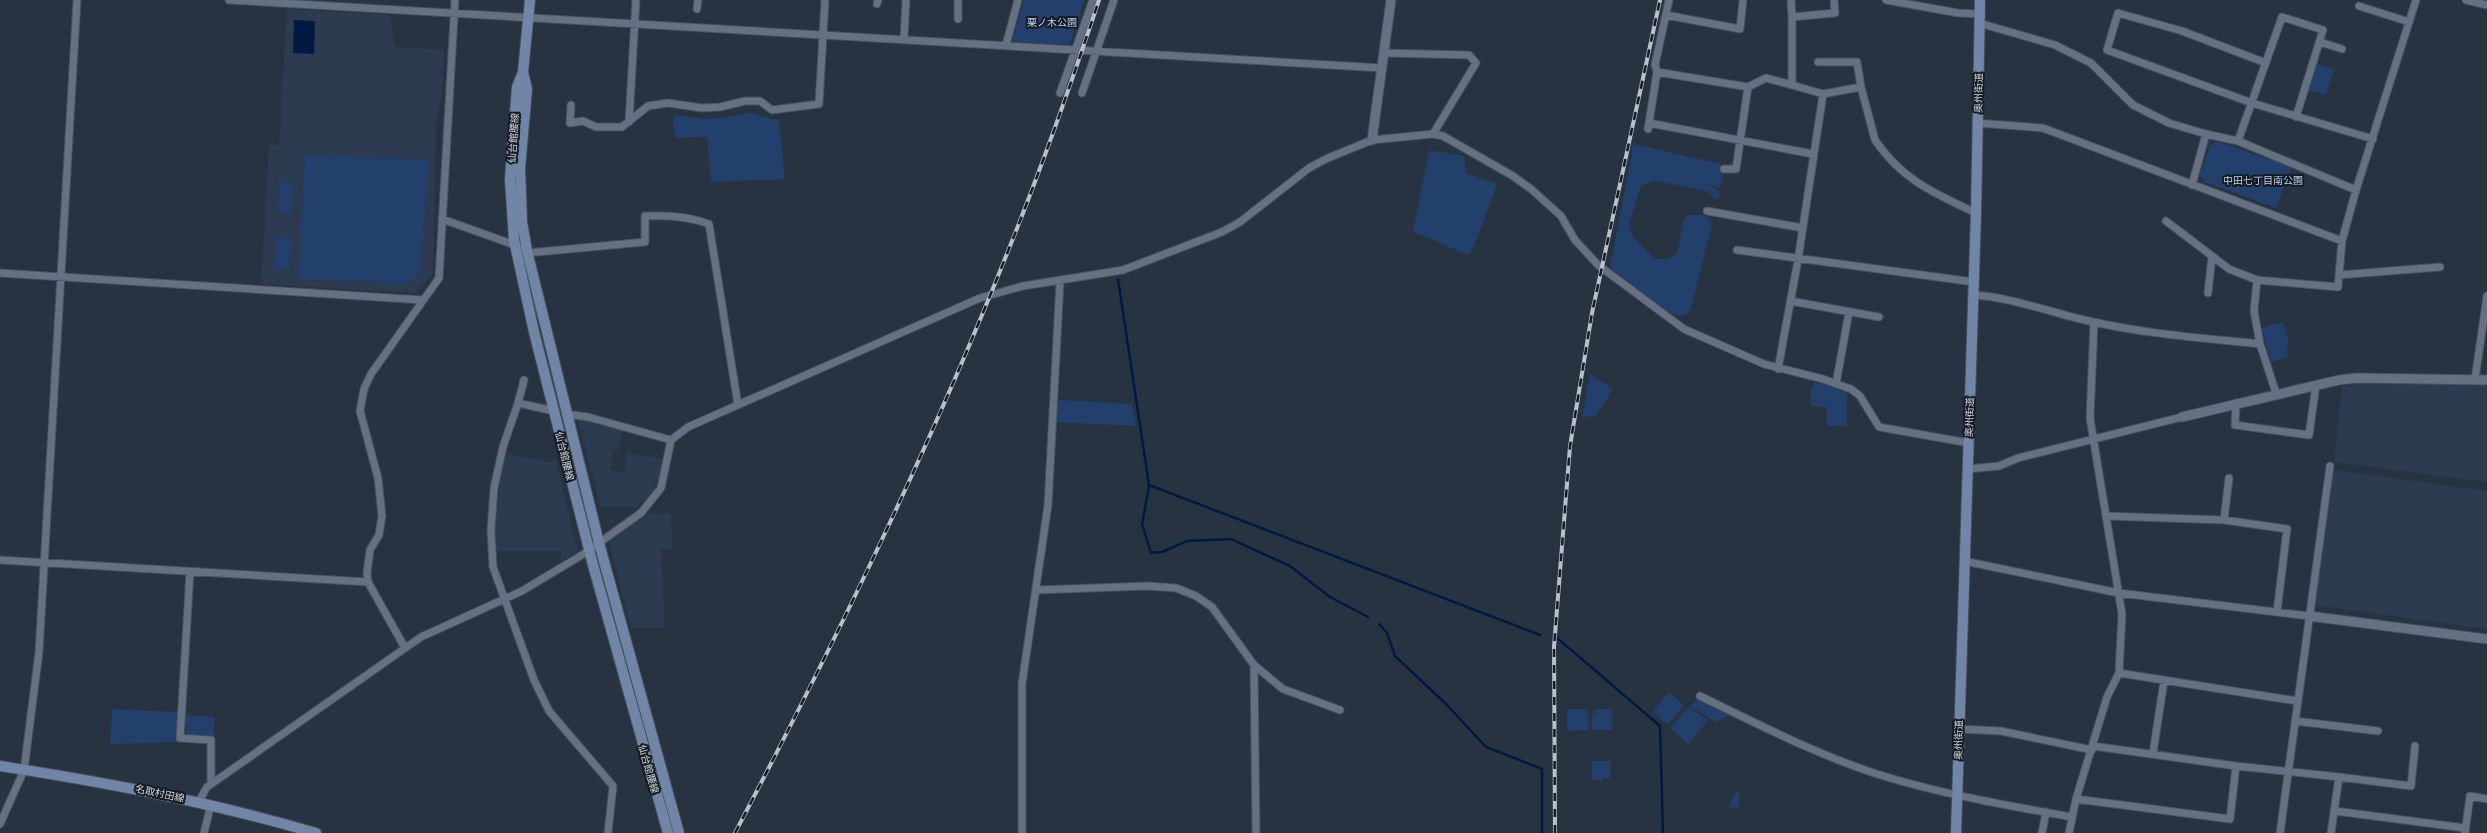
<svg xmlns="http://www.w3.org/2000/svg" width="2487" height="833" font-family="'Open Sans','Noto Sans JP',sans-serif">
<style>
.built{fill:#2d3b50}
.green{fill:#23406c}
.water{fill:#011a44}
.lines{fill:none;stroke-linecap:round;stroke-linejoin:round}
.stream{stroke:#011a44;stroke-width:2.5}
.minor-casing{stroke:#464f5c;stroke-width:9}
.tertiary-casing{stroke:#464f5c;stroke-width:11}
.secondary-casing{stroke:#464f5c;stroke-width:12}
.minor{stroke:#657082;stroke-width:7}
.tertiary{stroke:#657082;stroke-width:9}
.secondary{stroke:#7186a6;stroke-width:10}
.rail-casing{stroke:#b9c0cb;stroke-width:4}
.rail{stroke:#161a21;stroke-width:2.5;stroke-dasharray:8;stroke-linecap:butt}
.labels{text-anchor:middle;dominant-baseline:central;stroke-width:4;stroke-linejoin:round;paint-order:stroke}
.park-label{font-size:10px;fill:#bbd3f6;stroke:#161a21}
.street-label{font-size:10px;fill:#cfd6e0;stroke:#161a21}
</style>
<rect width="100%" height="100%" fill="#283342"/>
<path class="built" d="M287 9 390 15 395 47 444 50 442 93 436 124 433 273 416 293 261 284 269 145H279Z
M2467 382 2487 385V482L2334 462 2342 386 2370 383Z
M577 418 623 430 619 451 613 450 610 470 624 472 627 452 662 459 659 478 647 500H643L637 507H601Z
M505 454 549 462 556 460 578 552 561 561V551H495L496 511Z
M2333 470 2487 491V629L2315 605Z
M671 513 672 549H661L665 628H631L609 542 648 514Z"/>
<path class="green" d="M1024 0H1084L1069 45 1016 42 1013 39Z
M2315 64 2334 69 2326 95 2308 90Z
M748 113C759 113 767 120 779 120L785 179 711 182 707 137 676 138 673 126 674 115C703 120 720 120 748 113Z
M2216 141 2291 167 2276 208 2205 182 2200 175 2210 145Z
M1633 144 1725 165 1720 188 1700 182 1715 188 1721 195 1716 200 1706 191 1657 181 1641 185 1629 225 1632 235 1654 259H1668L1677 253 1683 222 1688 215H1704L1710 219 1712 224 1691 309C1688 312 1686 316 1681 316 1667 315 1627 282 1614 273L1610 267 1631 159 1633 156 1631 155Z
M1429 150 1464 156 1466 173 1497 184 1475 244 1469 255 1413 232Z
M305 154 429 160 420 273 405 284 299 278Z
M279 180 294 181 292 213 278 212Z
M276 237H291L289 269H274Z
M2283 322 2289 342 2286 349 2288 357 2271 362 2262 328Z
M1590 374 1613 389 1596 416 1582 417Z
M1814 382 1836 388 1847 394V426H1827V407L1811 406V386H1814Z
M1058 400 1132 404 1136 426 1057 422Z
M1669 692 1684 705 1668 724 1663 722 1653 711Z
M1697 699 1729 715 1716 722 1690 706Z
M1689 707 1708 720 1688 744 1670 728Z
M112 709 179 712 178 742 110 744Z
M1567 709H1587L1589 730 1567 731Z
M1595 709H1612V730H1592V714L1595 713Z
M185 715 214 717V741L186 735Z
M1592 761H1611V778H1603V781L1592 779Z
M1738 789 1739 807 1728 808Z"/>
<path class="water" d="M294 20 315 21 314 54 293 53Z"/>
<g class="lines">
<path class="stream" d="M1118 279 1149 485 1540 635
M1149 486 1142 524 1151 553 1162 552 1187 541 1231 539 1290 566 1330 597 1368 617
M1379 624 1387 633 1395 656 1447 705 1486 747 1542 769V833
M1556 637 1660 726 1663 833"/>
<defs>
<path id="minor" d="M229 0 1382 68
M1791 0 1792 17
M1834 0 1835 13 1792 17V85L1823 94 1861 87 1875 140C1902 180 1934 193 1976 213
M1886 0 1958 13 1980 14
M2466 0 2487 5
M877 4 878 0
M2359 6 2409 22
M697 9 698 0
M1666 15 1740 29 1743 0
M958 19V0
M1979 23 2055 45 2091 63 2133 105 2169 123 2206 134 2238 141 2356 190
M904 39 906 0
M2320 42 2342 49
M1006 45 1018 0
M1384 53 1469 55 1476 63 1433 134
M1818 62H1857L1861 87
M2266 63 2182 31 2118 13 2107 50 2252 103 2373 139
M1657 72 1655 65 1669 0
M1060 93 1093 0
M1082 93 1114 0
M571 105 570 123 583 121 596 127H622L648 106 668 103 702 108 720 107 745 101H760L772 110 819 104 825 0
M629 122 636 0
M1649 123 1813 154
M1977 123 2043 128 2342 241
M1648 129 1657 72 1748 87 1766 78 1792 85
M2238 141 2282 17 2323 30 2296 117
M1724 169H1736L1748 87
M2192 185 2206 134
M1707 211 1803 228
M442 219 515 245
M2166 221 2229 269 2257 280 2338 287 2342 241 2356 190 2416 0
M1737 250 1974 282
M527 253 645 242V216C667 215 688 216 709 224L738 405
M0 273 423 300
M2339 275 2440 267
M2257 280 2254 311 2260 344 2276 393
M2208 293 2212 256
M1973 295C2012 297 2051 313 2089 321 2145 334 2203 338 2260 344
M1790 301 1879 317
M2094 323 2090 418 2122 614 2119 673
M1778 369 1798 260 1823 94
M2475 379 2487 296
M1836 384 1849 312
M518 403 524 380
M2236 403 2235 425 2309 435 2316 385
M554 411 518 403 503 447 494 488 491 530 493 567 534 680 549 711 613 786 608 833
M566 414 588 417 671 440
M1968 469 1999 466 2018 458 2182 417
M2106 516 2224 520 2287 529 2277 612
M2224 520 2229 478
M0 560 368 582
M1964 561 2119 593 2309 616
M190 572 180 738 211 740V784
M1037 590 1147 586 1176 588 1196 596 1212 607 1254 665 1283 689 1340 710
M405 648 368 582 367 573 370 550 379 535 382 516 378 478 360 411 364 389 371 374 439 278 455 0
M1254 665 1256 833
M1700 696C1758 724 1815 754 1877 774 1940 794 2006 805 2072 817
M2295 721 2378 731
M1958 729 2001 731 2092 750
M2093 746 2236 766 2339 777 2331 833
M2153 753 2164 681
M2339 777 2411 786 2415 746
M2076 799 2230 819 2236 766
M199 801 207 787 421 637 522 591 582 555 641 513 661 488 671 440 688 427 980 298 1023 286 1123 270 1222 232 1240 222 1309 168 1328 158 1372 140 1433 134 1443 136 1513 176 1531 189 1561 216 1575 240 1598 265 1684 329 1764 364 1823 379 1851 389 1860 396 1879 427 1969 443
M2335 811 2465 828
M0 824 24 770 39 652 77 0
M204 833 211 804
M1022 833V684L1048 505 1060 282
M2042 833 2046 812
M2069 833 2076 799 2107 697 2119 673 2297 701
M2280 833 2330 466
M2465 833 2470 796 2487 799"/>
<path id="tertiary" d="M1372 140 1391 0
M2182 417 2339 380 2357 378 2487 380
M2309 616 2487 639"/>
<path id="secondary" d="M530 0 523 72 527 89 520 168 522 222 527 251 599 543 679 833
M523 72 517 87 510 179 514 240 534 332 593 565 668 833
M0 766C109 783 210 802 316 833
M1956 833 1976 213 1980 0"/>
</defs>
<use href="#minor" class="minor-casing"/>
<use href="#tertiary" class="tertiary-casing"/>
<use href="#secondary" class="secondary-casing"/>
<use href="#minor" class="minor"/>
<use href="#tertiary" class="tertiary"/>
<use href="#secondary" class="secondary"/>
<defs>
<path id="rail" d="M735 833C836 640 932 444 1012 241 1044 161 1072 81 1099 0
M1555 833 1554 647 1570 446 1592 313 1660 0"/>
</defs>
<use href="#rail" class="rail-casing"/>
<use href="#rail" class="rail"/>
</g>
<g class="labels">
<g class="park-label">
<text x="1052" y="22">栗ノ木公園</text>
<text x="2263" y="180">中田七丁目南公園</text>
</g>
<g class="street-label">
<text transform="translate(1978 93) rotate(-89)">奥州街道</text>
<text transform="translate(513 138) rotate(-86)">仙台館腰線</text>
<text transform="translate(1969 417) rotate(-88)">奥州街道</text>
<text transform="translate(565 456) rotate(76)">仙台館腰線</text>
<text transform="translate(1958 740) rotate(-89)">奥州街道</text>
<text transform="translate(649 769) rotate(74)">仙台館腰線</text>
<text transform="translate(160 793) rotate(12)">名取村田線</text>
</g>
</g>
</svg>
